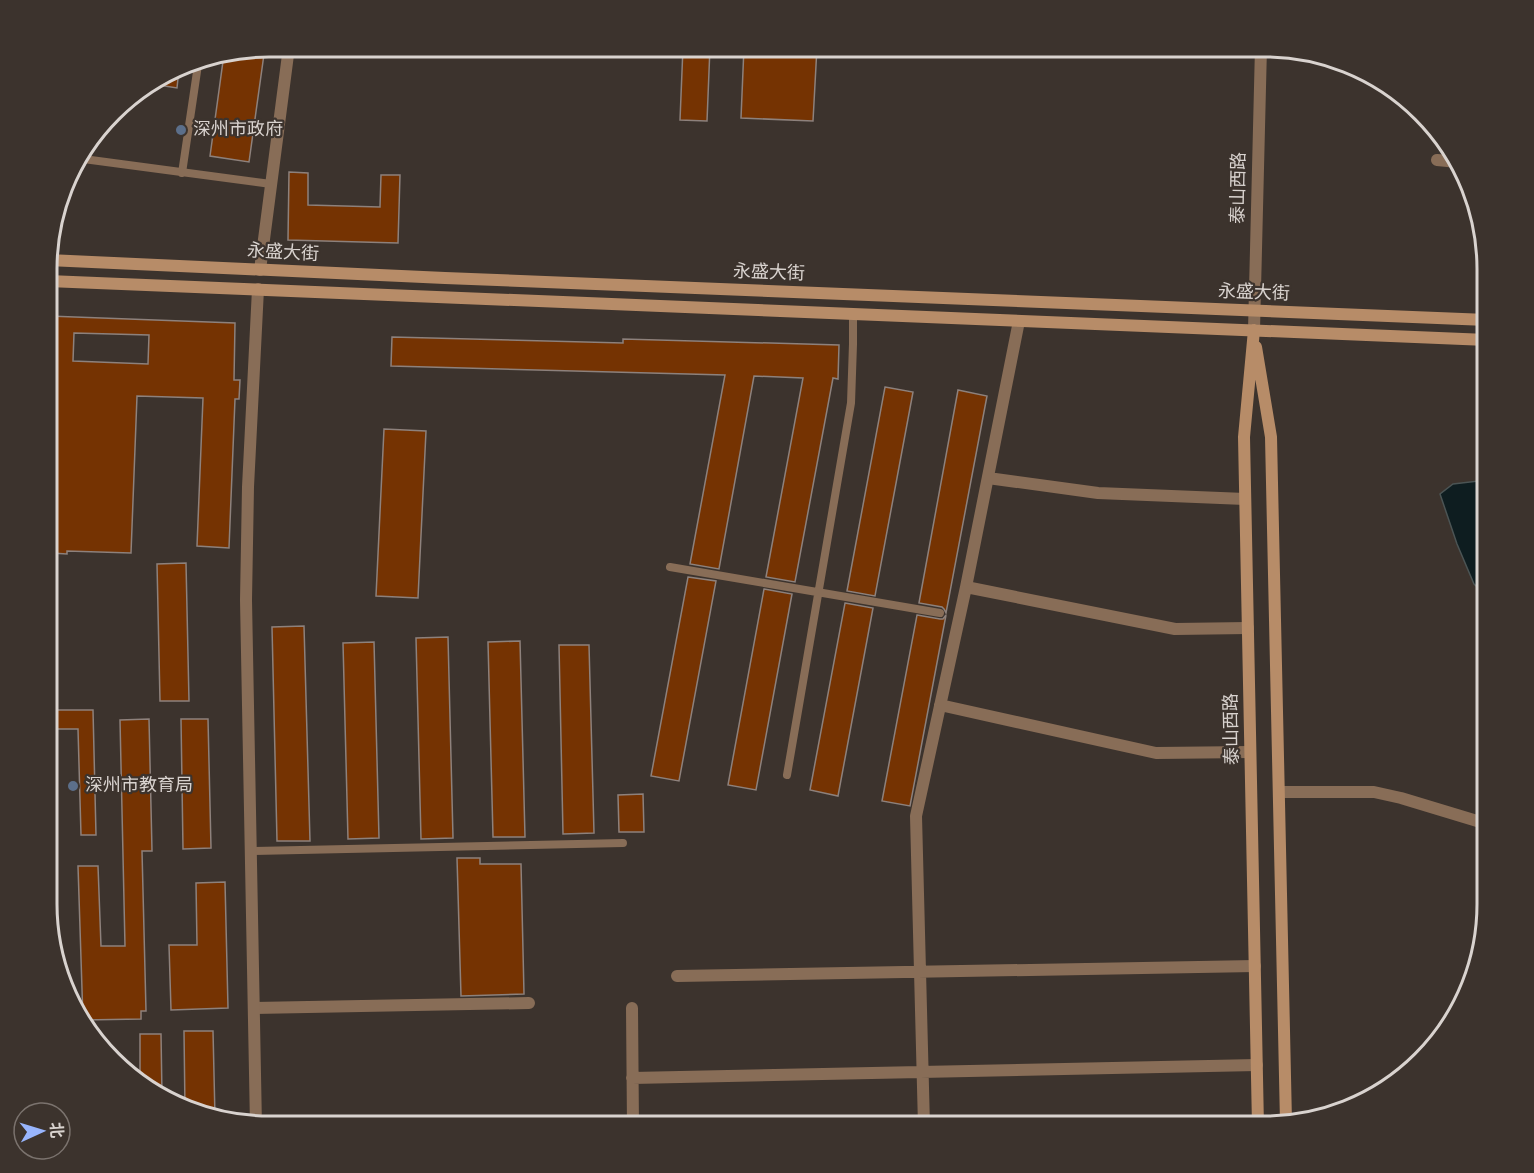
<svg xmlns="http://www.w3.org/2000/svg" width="1534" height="1173" font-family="'Alegreya Sans','Noto Sans SC',sans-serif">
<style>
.water{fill:#0e1d20;stroke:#4b5454;stroke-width:1.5}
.building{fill:#753302;stroke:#8d817c;stroke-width:1.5;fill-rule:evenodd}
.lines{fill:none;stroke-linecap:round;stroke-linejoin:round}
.service{stroke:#886d57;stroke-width:8}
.minor{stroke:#886d57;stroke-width:12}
.tertiary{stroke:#886d57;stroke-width:12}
.secondary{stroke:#b78c68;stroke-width:12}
.service-dot{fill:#5c6f8a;stroke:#3c332d;stroke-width:2}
.labels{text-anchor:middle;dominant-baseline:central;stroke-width:4.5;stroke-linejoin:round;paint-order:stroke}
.poi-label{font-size:18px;fill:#d9d3cf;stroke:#3c332d;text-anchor:start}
.street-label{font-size:18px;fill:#d9d3cf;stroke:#3c332d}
.rim{fill:none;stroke:#d9d3cf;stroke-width:3}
</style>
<rect width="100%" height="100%" fill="#3c332d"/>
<path class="water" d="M1487 480V596L1474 584 1457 544 1440 494 1453 484Z"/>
<path class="building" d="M265 47 249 162 210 156 224 54Z
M683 47H710L707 121 680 120Z
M744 47H817L813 121 741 118Z
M179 69 177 88 152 84 165 77Z
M289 172 308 173V205L380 207 381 175H400L398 243 288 240Z
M48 316 235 323 234 380H240L239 399H235L229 548 197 546 203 398 137 396 131 553 67 551V554L51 553 56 391H48ZM74 333 149 335 148 364 73 361Z
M392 337 623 343V339L839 345 838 379 833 378 795 582 766 577 803 378 754 376 719 569 690 564 725 375 391 366Z
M885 387 913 392 875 596 847 591Z
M958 390 987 396 946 613 944 609 942 607 919 603Z
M384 429 426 431 418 598 376 596Z
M186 563 189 701H160L157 564Z
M688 577 716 581 679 781 651 776Z
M764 589 792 594 756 790 728 785Z
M845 603 873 608 838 796 810 790Z
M917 615 940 619H943L946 615 910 806 882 801Z
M304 626 310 841H277L272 627Z
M448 637 453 838 421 839 416 638Z
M520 641 525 837H493L488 642Z
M374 642 379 838 348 839 343 643Z
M559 645H589L594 833 563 834Z
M52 710H93L96 835H81L78 729H52Z
M149 719 152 851H142L146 1011H141V1019L83 1020 78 866H98L101 946H125L120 720Z
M181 719H208L211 848 183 849Z
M643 794 644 832H619L618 795Z
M457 858H480V864H521L524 994 461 996Z
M225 882 228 1008 171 1010 169 945H197L196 883Z
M184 1031H213L215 1117 185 1110Z
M140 1034H161L162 1096 140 1083Z"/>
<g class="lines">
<path class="service" d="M76 158 271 184
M182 173 199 58
M670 567 940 613
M787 775 851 403 853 344V314
M251 851 623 843"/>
<path class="minor" d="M1437 160 1458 162
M988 478 1098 493 1245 499
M966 587 1175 629 1248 628
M940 705 1156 753 1250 752
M1279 792H1374L1401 798 1487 824
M677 976 1255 966
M254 1008 529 1003
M632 1008 633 1126
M632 1078 1257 1065
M924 1126 916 816 966 587 1019 321"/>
<path class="tertiary" d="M260 270 289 47
M1254 330 1261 47
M256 1126 246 600 248 487 258 289"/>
<path class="secondary" d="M48 260 445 278 1487 320
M48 281 1487 340
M1254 330 1244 437 1258 1126
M1256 347 1271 437 1286 1122"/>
</g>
<g class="service-dot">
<circle cx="181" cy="130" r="6"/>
<circle cx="73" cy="786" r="6"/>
</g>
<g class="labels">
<g class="poi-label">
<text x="193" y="130">深州市政府</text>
<text x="85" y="786">深州市教育局</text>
</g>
<g class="street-label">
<text transform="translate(1239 188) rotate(-89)">泰山西路</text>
<text transform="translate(283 253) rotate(3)">永盛大街</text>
<text transform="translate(769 273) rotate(2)">永盛大街</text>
<text transform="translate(1254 293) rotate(2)">永盛大街</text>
<text transform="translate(1232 729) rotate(-91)">泰山西路</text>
</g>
</g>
<path d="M0 0H1534V1173H0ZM269 57H1265A212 212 0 0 1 1477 269V904A212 212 0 0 1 1265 1116H269A212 212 0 0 1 57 904V269A212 212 0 0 1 269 57Z" fill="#3c332d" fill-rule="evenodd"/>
<path class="rim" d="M269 57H1265A212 212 0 0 1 1477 269V904A212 212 0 0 1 1265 1116H269A212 212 0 0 1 57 904V269A212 212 0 0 1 269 57Z"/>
<g transform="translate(42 1131) rotate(86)"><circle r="28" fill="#3c332d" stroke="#7b736e" stroke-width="1.5"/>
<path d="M0-4.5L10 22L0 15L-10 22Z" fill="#98b5fd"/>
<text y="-9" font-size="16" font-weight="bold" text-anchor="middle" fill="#d9d3cf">北</text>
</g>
</svg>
